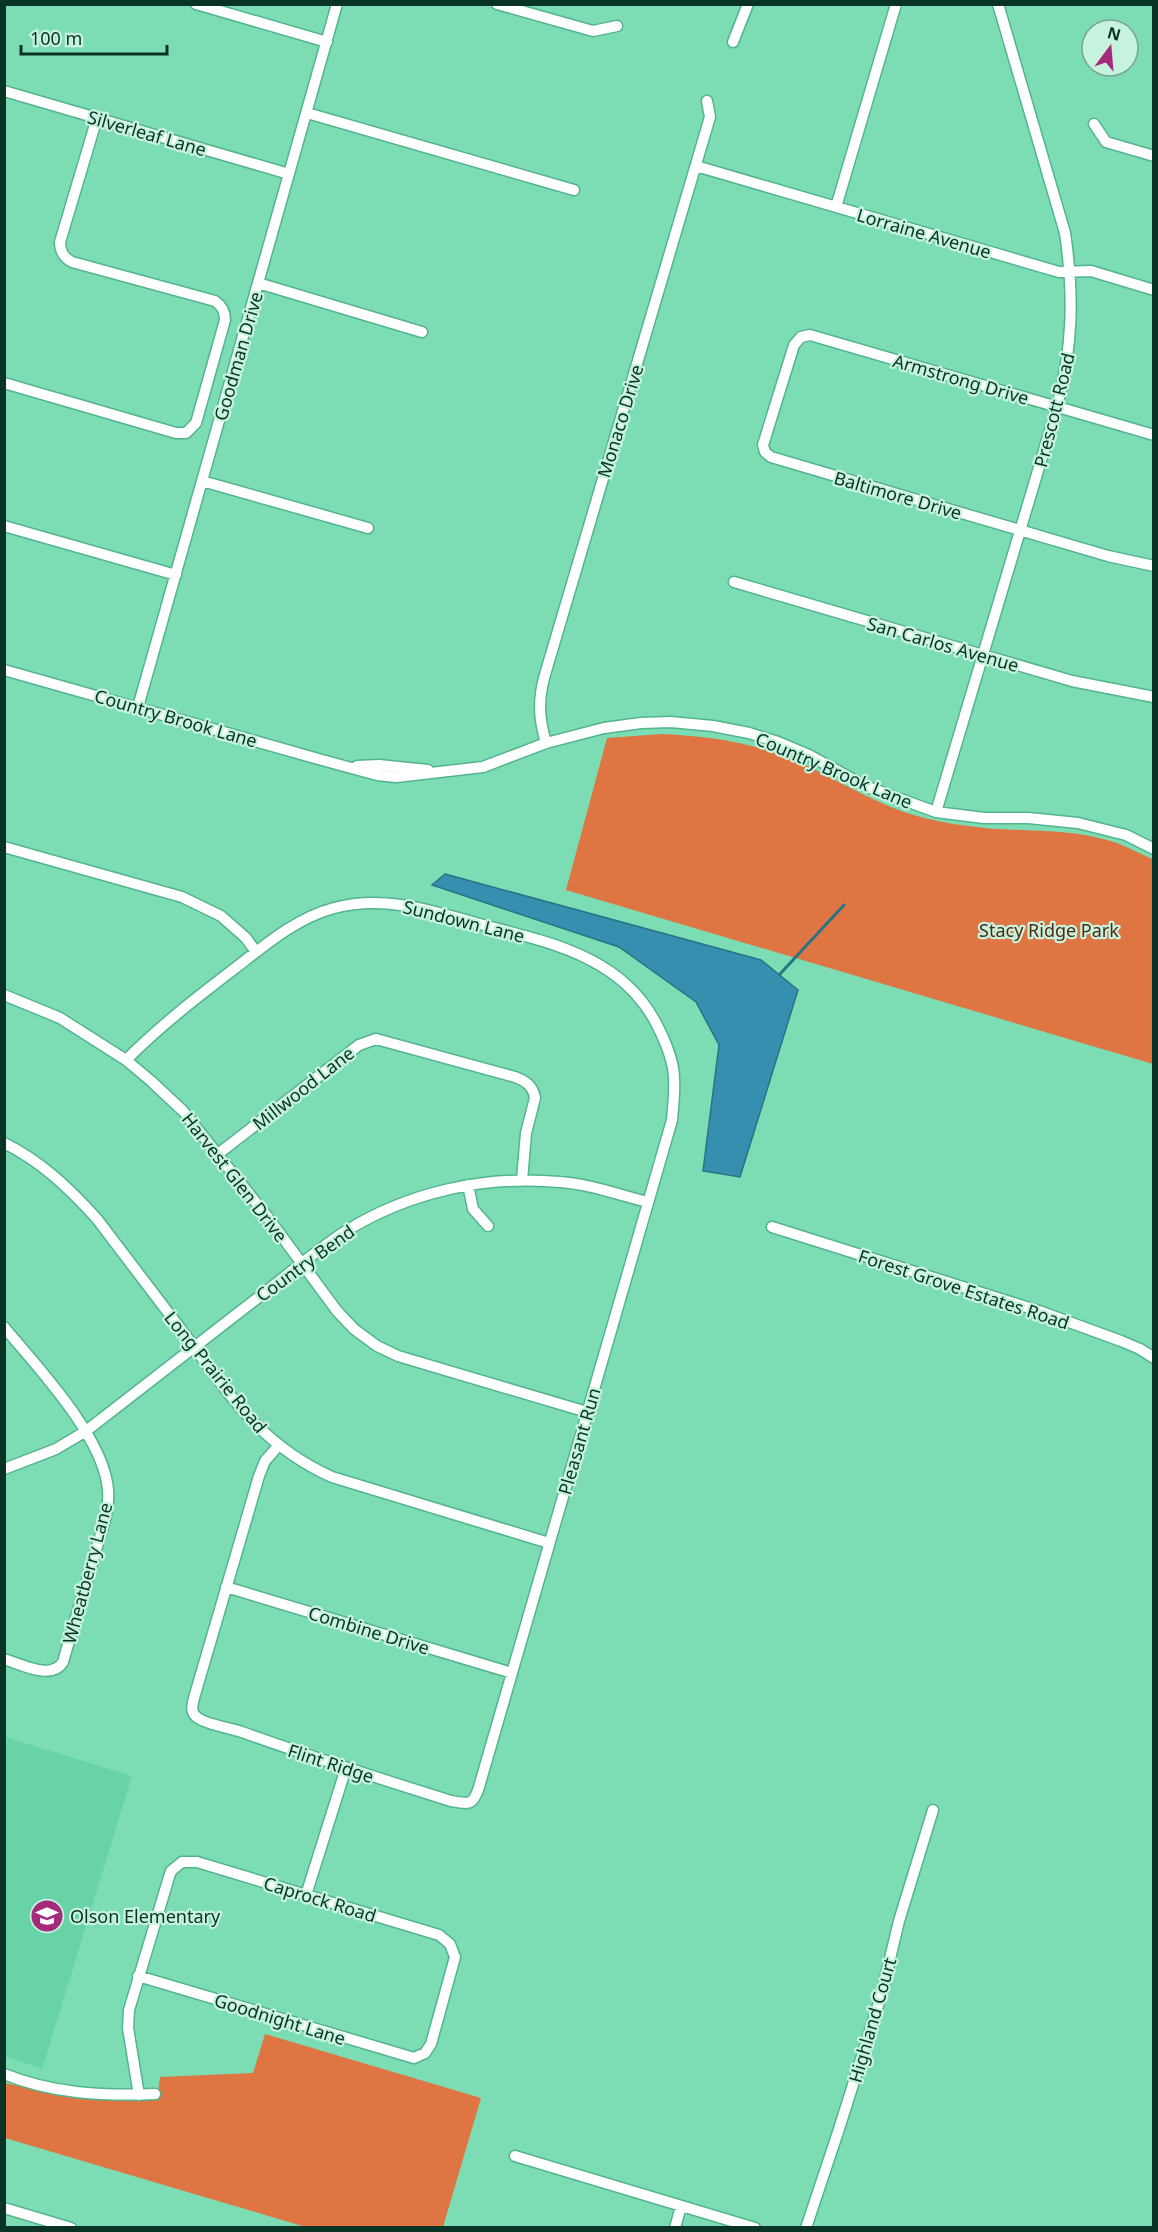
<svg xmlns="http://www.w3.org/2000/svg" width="1158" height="2232" font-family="'Noto Sans',sans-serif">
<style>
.built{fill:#67d3a7}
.green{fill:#de7542}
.water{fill:#358faf;stroke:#287486;stroke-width:1.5}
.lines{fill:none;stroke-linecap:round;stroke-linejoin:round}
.stream{stroke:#287486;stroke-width:3}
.minor-casing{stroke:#53b48d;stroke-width:13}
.minor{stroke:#fff;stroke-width:10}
.labels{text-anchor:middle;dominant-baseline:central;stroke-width:4.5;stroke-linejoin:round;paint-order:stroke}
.street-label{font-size:18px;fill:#093425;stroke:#c6f3dd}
.park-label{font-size:18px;fill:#542710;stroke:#c6f3dd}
.poi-label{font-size:18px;fill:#093425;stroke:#c6f3dd;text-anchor:start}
</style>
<rect width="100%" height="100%" fill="#7cddb4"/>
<path class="built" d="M5 1737 132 1776 42 2069 5 2056Z"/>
<path class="green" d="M662 734C707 736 750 742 792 759 834 777 872 803 917 816 943 823 970 827 998 829 1034 831 1072 830 1107 840 1123 844 1138 853 1153 859V1064L566 890 607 738Z
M265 2034 481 2098 443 2227 309 2228 5 2138 4 2083 68 2095 157 2100 160 2077 253 2073Z"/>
<path class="water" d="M445 874 761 960 798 990 740 1177 703 1171 719 1045 696 1002 619 947 432 885Z"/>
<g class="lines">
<path class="stream" d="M780 974 844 905"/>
<defs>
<path id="minor" d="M196 4 327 42
M497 4 593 31 617 26
M733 42 748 4
M4 91 289 174
M307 113 574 190
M1094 124 1106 142 1154 156
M696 166 1059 272 1091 271 1154 290
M836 207 896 4
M258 283 422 332
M4 383 176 433H186L196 423 225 320C225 311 222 306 215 301L72 262C63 257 60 251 60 242L97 118
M1154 435 810 335 801 337 794 345 763 445 765 452 771 457 1108 556 1154 566
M202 481 368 528
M4 526 176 575
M734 582 1072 681 1154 697
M4 670 322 760 377 775 396 777 483 767 546 743 604 728 641 723 671 722 713 726 749 733 778 742 809 755 865 786 936 812 984 818H1028L1078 823 1126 835 1154 849
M138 707 337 4
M546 743C539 719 538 702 544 678L710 117 707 101
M357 766 379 765 428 770
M936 812 1057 407C1073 346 1074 295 1065 233L998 4
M4 847 182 897 221 916 246 938 256 952
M4 995 60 1018 126 1060 151 1081 183 1111 266 1215 337 1311 354 1329 377 1346 398 1356 587 1412
M126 1060C160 1026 196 998 234 969 264 946 296 918 334 908 383 895 429 910 476 923 547 942 623 955 658 1027 666 1043 674 1061 674 1079 675 1093 673 1106 672 1120L479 1787C473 1806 469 1804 451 1801 381 1779 311 1757 242 1732 230 1728 208 1725 198 1718 190 1713 192 1706 194 1698L259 1476 265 1461 278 1446
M4 1143C41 1161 70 1189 97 1219 127 1258 156 1297 186 1336 231 1397 261 1445 332 1477L549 1543
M218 1154 359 1045 376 1039 515 1077C526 1081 533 1086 535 1098L526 1133 522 1180
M468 1185 473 1209 488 1226
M772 1227 1039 1311 1121 1341 1140 1349 1154 1358
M4 1327C38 1368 104 1437 108 1490 110 1511 101 1533 95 1553 85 1589 73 1626 63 1662 51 1681 21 1664 4 1659
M4 1469 56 1449 86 1431C142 1388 198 1344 255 1300 285 1277 314 1252 346 1231 409 1192 485 1175 560 1182 590 1184 619 1195 648 1202
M226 1587 512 1673
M306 1895 346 1768
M138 1976 414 2058 425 2053 431 2044 455 1957 450 1944 439 1935 197 1862H182L171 1871 169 1877 129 2010 128 2028 139 2095
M4 2074C53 2094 104 2096 155 2094
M515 2156 755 2228
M4 2208 71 2228
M675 2228 681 2206
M806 2228 839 2129 881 1996 899 1921 933 1810"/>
</defs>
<use href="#minor" class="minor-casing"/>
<use href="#minor" class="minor"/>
</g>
<defs>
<symbol id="school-disc" viewBox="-11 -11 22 22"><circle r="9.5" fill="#a62a7c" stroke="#c6f3dd"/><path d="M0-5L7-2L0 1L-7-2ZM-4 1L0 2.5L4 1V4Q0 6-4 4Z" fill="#fff"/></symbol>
</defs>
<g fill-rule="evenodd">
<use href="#school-disc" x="28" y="1897" width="38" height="38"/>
</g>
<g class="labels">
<g class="street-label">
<text transform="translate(147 133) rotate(16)">Silverleaf Lane</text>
<text transform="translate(924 233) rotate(16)">Lorraine Avenue</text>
<text transform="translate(238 356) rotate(-74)">Goodman Drive</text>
<text transform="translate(961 379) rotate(16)">Armstrong Drive</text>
<text transform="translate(1054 410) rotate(-76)">Prescott Road</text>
<text transform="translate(620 421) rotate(-73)">Monaco Drive</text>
<text transform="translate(898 495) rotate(16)">Baltimore Drive</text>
<text transform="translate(943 644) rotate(16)">San Carlos Avenue</text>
<text transform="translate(176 718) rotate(16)">Country Brook Lane</text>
<text transform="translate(834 770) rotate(23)">Country Brook Lane</text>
<text transform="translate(464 921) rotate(14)">Sundown Lane</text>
<text transform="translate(303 1088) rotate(-38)">Millwood Lane</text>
<text transform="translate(235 1177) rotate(52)">Harvest Glen Drive</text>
<text transform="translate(305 1263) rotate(-36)">Country Bend</text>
<text transform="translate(964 1289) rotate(18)">Forest Grove Estates Road</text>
<text transform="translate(216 1372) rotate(51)">Long Prairie Road</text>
<text transform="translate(579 1441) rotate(-74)">Pleasant Run</text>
<text transform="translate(87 1573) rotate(-75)">Wheatberry Lane</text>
<text transform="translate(369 1630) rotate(17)">Combine Drive</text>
<text transform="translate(331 1763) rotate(18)">Flint Ridge</text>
<text transform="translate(320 1899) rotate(17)">Caprock Road</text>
<text transform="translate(280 2019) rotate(17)">Goodnight Lane</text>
<text transform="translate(872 2020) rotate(-74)">Highland Court</text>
</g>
<g class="park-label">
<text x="1049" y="930">Stacy Ridge Park</text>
</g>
<g class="poi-label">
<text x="70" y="1916">Olson Elementary</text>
</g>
</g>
<rect width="1158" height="2232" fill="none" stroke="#093425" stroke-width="12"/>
<g transform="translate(1110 48) rotate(16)"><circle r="28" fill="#c6f3dd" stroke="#7aa793" stroke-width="1.5"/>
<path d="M0-4.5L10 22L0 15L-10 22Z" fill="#a62a7c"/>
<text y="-9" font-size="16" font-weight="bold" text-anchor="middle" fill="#093425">N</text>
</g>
<path d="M21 45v9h146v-9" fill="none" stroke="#093425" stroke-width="3"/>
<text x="30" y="45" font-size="18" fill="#093425" stroke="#c6f3dd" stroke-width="4.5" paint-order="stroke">100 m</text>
</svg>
